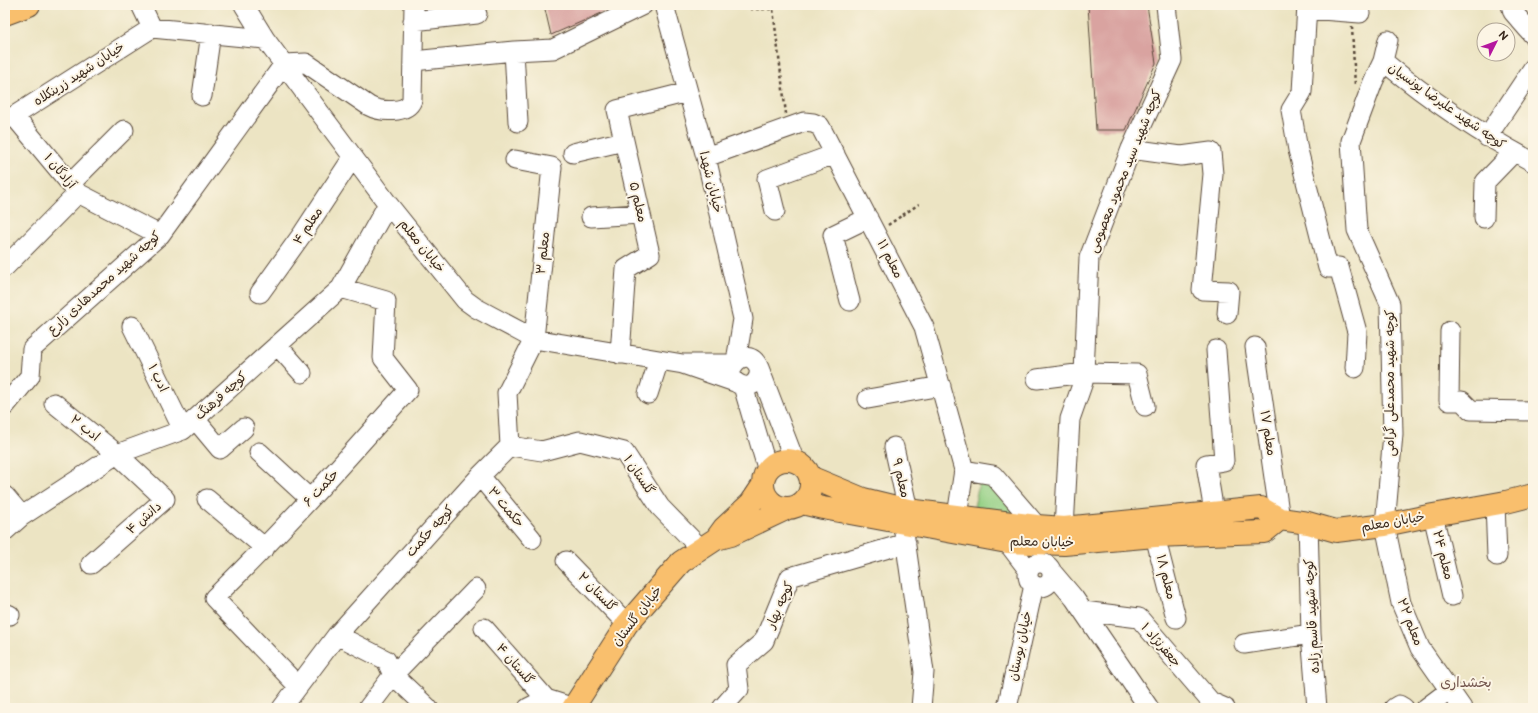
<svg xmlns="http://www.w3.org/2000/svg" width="1538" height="713" font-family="'Balsamiq Sans','Playpen Sans Arabic',sans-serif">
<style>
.green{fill:#94d085;stroke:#687d52}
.building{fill:#d9a3a0}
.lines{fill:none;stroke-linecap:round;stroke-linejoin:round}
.minor-casing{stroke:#564637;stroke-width:21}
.major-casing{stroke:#564637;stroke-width:24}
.path{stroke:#564637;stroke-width:2.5;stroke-dasharray:3 3;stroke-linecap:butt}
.minor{stroke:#fff;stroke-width:19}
.major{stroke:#f9bf6d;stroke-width:22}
.labels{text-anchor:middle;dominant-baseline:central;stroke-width:4;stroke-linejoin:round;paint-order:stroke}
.street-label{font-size:13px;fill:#3b2a1e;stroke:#fcf5e5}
.neighbourhood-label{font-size:14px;fill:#72544c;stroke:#fcf5e5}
</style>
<rect width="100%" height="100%" fill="#fcf5e5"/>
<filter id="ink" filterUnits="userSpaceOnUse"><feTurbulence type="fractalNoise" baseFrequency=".025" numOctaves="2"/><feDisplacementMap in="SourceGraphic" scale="8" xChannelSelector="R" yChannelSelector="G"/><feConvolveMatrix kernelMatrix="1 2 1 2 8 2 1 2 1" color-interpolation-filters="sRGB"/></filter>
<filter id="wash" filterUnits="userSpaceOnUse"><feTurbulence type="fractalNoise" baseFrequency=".012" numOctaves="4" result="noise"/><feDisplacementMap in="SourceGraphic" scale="16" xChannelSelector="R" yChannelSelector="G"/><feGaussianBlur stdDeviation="0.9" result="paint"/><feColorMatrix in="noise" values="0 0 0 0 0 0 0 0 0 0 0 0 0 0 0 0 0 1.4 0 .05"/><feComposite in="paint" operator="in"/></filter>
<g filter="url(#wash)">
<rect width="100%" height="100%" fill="#ece4c3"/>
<path class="green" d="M980 478 1018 514 974 507Z"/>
<g id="blocks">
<path class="building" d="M544 5H620L551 35Z
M1088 5H1147L1156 63 1126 130H1096Z"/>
</g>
</g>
<g filter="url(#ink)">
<use href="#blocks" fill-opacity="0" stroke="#564637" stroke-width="1"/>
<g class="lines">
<defs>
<path id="minor" d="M141 5 152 28
M244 5 265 39 388 204 465 300 476 308 534 339 683 364
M664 5 706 157 743 319 736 361
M1307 5 1302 92 1291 110 1298 150 1328 268 1339 267 1357 332 1355 368
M1511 5 1513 12 1533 35
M1308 9 1360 13
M413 21 477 14
M1388 40 1383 61 1373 82 1351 141 1357 230 1390 304 1393 434 1385 525 1401 603 1420 648 1462 708
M514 51 518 122
M413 61 514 51 553 49 643 5
M1383 61C1429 99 1480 134 1533 162
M202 96 211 33
M14 116 78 193 160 235
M5 119 14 116 152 28 265 39
M1487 137 1533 68
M1131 149 1181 156 1211 152 1213 174 1202 290 1229 291 1227 314
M573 153 624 141
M706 157 804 122 813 123 820 126 924 327 964 470 957 516
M70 184 124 130
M775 211 767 179 835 154
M591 217 640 214
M1484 218 1485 182 1514 152
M5 267 78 193
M260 293 303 233 353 157
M850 301 833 235 868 218
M132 326 183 430
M1450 331 1449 401H1462L1471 410 1533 411
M277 345 302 373
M1255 347 1280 519
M620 354 626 269 650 254 617 110 688 92
M733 364H683L735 382
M759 368C761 379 752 390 741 385 715 375 747 340 759 368L795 462
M1037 379 1084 373 1137 374 1145 406
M743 386 768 471
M648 394 659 360
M868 399 941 386
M54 403 117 454 165 499 91 564
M5 406 30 376 32 349 160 235 284 64 306 63 369 106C380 112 407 114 412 100L414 5
M195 419 220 449 244 428
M510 446 542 451 580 441 624 452 660 507 700 548
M894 447 908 510
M259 452 310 499
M964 470 993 475 1037 526
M480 476 532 539
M5 496 22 516
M207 499 265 548
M1495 504 1497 556
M1214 512 1206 464 1224 461 1216 350
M1433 515 1452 596
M1308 523 1311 634 1317 708
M1064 528 1070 419 1083 382 1084 373 1089 258 1131 149 1172 60 1166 5
M5 531 22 516 117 454 183 430 341 288 388 204
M904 532 924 672 921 708
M1155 536 1176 618
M1007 542 1029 571
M566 561 627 624
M1028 575a12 12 0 1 1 24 0a12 12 0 1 1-24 0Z
M1052 572 1074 598 1149 708
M1083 611 1139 618 1211 702 1225 708
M5 613 10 615
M484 628 546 699
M337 635 386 660 393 675 428 708
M1244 644 1311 634
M298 686 214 598C282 532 345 461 408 390L383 358 386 301 341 288
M282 708 337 635 480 476 510 446 507 393 534 339 552 167 515 160
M368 708 393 675 476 589
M528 708 546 699 574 708
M722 708 739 689 736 665 764 641 790 577 906 543
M1007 708 1034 585
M1394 708 1399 705 1404 708
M1426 708 1450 690"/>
<path id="major" d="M5 14 29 5
M763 484a24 24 0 1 1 48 0a24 24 0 1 1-48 0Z
M810 477 863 499 908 510 1037 526 1064 528 1261 508 1280 519 1308 523 1336 531 1385 525 1433 515 1506 502 1533 495
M763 485 751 503 724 528 716 539 731 535 788 508
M802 503 823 508 1007 542 1064 544 1155 536 1264 532 1280 519
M573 708 627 624 681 562 716 539"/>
</defs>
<use href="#minor" class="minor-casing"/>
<use href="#major" class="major-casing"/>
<path class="path" d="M748 5V9H773L786 114
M1352 27 1355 86
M888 225 919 204"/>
<use href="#minor" class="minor"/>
<use href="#major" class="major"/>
</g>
</g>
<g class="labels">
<g class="street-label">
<text transform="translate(79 74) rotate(-33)">خیابان شهید زرینکلاه</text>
<text transform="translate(1447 106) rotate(35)">کوچه شهید علیرضا یونسیان</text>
<text transform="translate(60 171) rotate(50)">آزادگان ۱</text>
<text transform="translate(1125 171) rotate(-68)">کوچه شهید سید محمود معصومی</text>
<text transform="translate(711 182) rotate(76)">خیابان شهدا</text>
<text transform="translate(638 202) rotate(77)">معلم ۵</text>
<text transform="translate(308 226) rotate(-56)">معلم ۴</text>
<text transform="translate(422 246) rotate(51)">خیابان معلم</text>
<text transform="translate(543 253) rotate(-84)">معلم ۳</text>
<text transform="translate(890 259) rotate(63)">معلم ۱۱</text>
<text transform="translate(104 283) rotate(-42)">کوچه شهید محمدهادی زارع</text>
<text transform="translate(158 378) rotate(64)">ادب ۱</text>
<text transform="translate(1390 383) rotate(-90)">کوچه شهید محمدعلی گرامی</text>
<text transform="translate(221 396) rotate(-42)">کوچه فرهنگ</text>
<text transform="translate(85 428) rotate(39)">ادب ۲</text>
<text transform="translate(1268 433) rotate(81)">معلم ۱۷</text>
<text transform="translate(639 475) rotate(56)">گلستان ۱</text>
<text transform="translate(901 478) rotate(77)">معلم ۹</text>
<text transform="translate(321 488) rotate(-47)">حکمت ۶</text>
<text transform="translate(506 507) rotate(50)">حکمت ۳</text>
<text transform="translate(144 518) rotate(-41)">دانش ۴</text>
<text transform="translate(1393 522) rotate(-10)">خیابان معلم</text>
<text transform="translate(430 531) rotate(-48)">کوچه حکمت</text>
<text transform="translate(1042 542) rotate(1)">خیابان معلم</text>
<text transform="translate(1443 555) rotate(76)">معلم ۲۴</text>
<text transform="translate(1166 577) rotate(76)">معلم ۱۸</text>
<text transform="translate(597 592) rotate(46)">گلستان ۲</text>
<text transform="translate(780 605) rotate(-66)">کوچه بهار</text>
<text transform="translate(637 616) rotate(-52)">خیابان گلستان</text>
<text transform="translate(1312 616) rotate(-93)">کوچه شهید قاسم زاده</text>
<text transform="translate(1410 622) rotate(69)">معلم ۲۲</text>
<text transform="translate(1161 645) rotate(49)">جعفرنژاد ۱</text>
<text transform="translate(1020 646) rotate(-78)">خیابان بوستان</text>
<text transform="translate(515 664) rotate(49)">گلستان ۴</text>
</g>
<g class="neighbourhood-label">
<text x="1466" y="682">بخشداری</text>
</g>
</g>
<rect width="1538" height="713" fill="none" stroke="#fcf5e5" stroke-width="20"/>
<g transform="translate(1496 42) rotate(48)"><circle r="19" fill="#fcf5e5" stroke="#afa495"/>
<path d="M0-3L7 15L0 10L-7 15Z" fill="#b5179e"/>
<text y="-6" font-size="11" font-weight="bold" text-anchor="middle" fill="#3b2a1e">N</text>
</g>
</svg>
